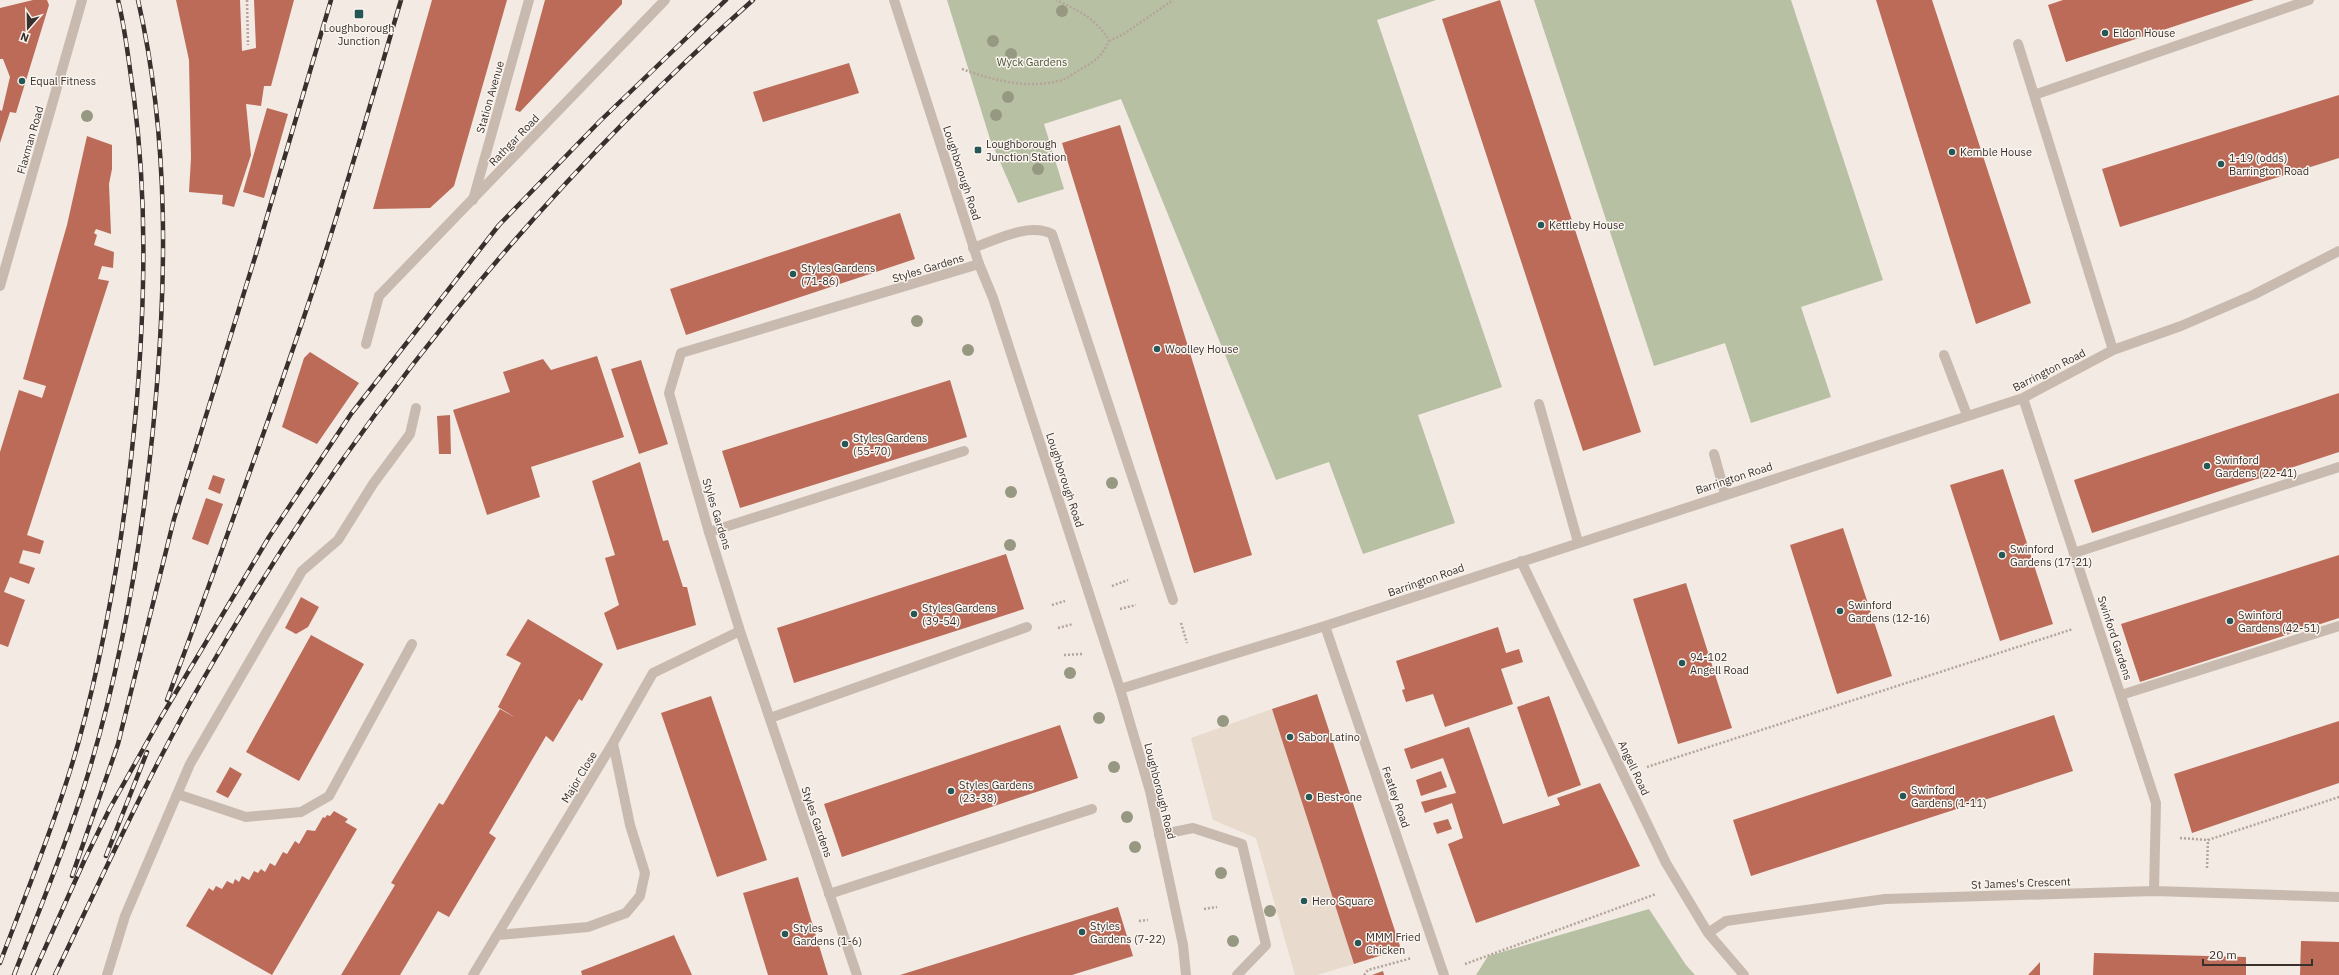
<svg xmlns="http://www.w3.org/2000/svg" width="2339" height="975" font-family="'IBM Plex Sans',sans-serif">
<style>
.green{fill:#b8c0a4}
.plaza{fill:#e8dacc}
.building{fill:#bb6b58}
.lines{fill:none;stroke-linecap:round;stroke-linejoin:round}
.path{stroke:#b5a49a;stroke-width:2.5;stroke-dasharray:2 2;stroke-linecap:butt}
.service{stroke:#c9baaf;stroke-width:10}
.pedestrian{stroke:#c9baaf;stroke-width:10}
.minor{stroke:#c9baaf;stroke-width:10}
.tertiary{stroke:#c9baaf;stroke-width:10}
.rail-casing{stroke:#39302d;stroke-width:4.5}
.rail{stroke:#faf4ef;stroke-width:3;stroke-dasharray:9;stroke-linecap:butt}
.tree{fill:#969882}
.poi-dot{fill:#265757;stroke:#faf4ef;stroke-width:1.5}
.labels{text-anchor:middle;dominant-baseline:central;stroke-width:3;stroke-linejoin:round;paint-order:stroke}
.poi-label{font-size:11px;fill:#39302d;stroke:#faf4ef;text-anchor:start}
.park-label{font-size:11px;fill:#4a5533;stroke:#faf4ef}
.street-label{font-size:11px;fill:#39302d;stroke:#faf4ef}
</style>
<rect width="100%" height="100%" fill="#f2eae3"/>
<path class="green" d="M947 0H1436L1377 20 1502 387 1418 415 1455 523 1363 554 1329 462 1276 480 1121 99 1044 124 1064 189 1018 203 990 139Z
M1534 0H1791L1883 280 1801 307 1831 397 1751 423 1725 343 1654 366Z
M1649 909 1686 965 1695 975H1476L1488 956Z"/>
<path class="plaza" d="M1272 709 1354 964 1317 975H1295L1256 838 1213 820 1191 738Z"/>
<path class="building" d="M33 0H47L49 5 16 113 10 112 0 143V110L2 111 10 77 3 59H0V8Z
M176 0H240L242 51 256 48 254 0H294L271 86H264L261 106 246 104 251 155 234 207 222 204 223 195 189 192 191 158 189 60Z
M432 0H507L454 186 430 208 373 209Z
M545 0H622V4L520 112 515 110Z
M1500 0 1641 432 1583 451 1442 19Z
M1876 0H1932L2031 303 1976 324Z
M2063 0H2254L2066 62 2048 5Z
M849 63 859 93 763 122 753 92Z
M2339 95V158L2120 227 2102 169Z
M267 108 288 114 264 198 243 192Z
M1120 125 1252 555 1194 573 1062 143Z
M87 136 112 145V169L109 184 111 234 96 229 94 233 97 235 94 245 114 252 113 268 102 266 98 279 109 281 27 535 44 541 40 554 23 550 19 563 35 568 29 584 10 577 4 592 25 600 8 647 0 644V452L19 390 42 398 46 386 23 379 67 225Z
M900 213 915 259 686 335 670 289Z
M310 352 359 383 317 444 282 427 304 358Z
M597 356 624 437 531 467 540 497 487 515 453 410 510 392 503 372 543 359 551 370Z
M641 360 668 444 639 454 611 369Z
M950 380 967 437 740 508 722 451Z
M2339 393V452L2092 533 2074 480Z
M450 415 451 454H439L437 416Z
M640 462 663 541 668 540 683 587H687L696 625 617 650 604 613 619 605 605 558 615 555 592 481Z
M2003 469 2053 624 2000 641 1950 485Z
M213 475 225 479 220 494 208 489Z
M206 498 223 504 208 545 192 539Z
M1843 528 1892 676 1837 694 1790 545Z
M1006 554 1024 609 794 683 777 628Z
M2339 555V618L2140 682 2121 624Z
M1686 583 1732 728 1678 744 1633 599Z
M301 597 319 607 308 627 296 634 285 628Z
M528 619 603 664 582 701 579 699 553 742 546 736 489 833 496 838 449 917 438 911 400 975H341L395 885 391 883 439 803 443 805 500 709 516 718 498 707 521 663 506 655Z
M1498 627 1506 653 1519 649 1523 662 1501 669 1513 704 1445 727 1433 694 1406 702 1402 690 1405 689 1396 661Z
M311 635 364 664 299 781 246 752Z
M1317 694 1401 949 1354 964 1272 709Z
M711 696 767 860 717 877 661 713Z
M1549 696 1581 785 1548 797 1517 707Z
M2054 715 2073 771 1751 876 1733 820Z
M2339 721V783L2192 833 2174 774Z
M1060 725 1078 778 842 857 824 804Z
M1469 727 1503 824 1560 805 1557 798 1600 783 1640 866 1476 923 1448 844 1463 838 1452 803 1425 813 1421 802 1456 793 1443 758 1411 769 1404 749Z
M230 767 242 774 228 798 216 792Z
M1441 771 1447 787 1421 796 1416 780Z
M334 811 348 819 345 822 357 829 272 975 186 926 209 888 213 891 216 886 222 889 227 881 233 884 235 879 239 882 242 876 249 880 254 871 258 873 261 869 265 872 270 863 275 866 283 852 287 854 295 841 299 844 307 830 315 831 323 817 325 818 327 815 330 816Z
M1448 819 1452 829 1437 834 1433 823Z
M798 877 828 975H768L743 893Z
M1118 907 1133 956 1072 975H900Z
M674 935 692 975H582L581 971Z
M2301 941 2339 942V975H2300Z
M2094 953 2246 957V975H2093Z
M2040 962V975H2028Z
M1383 971 1384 975H1372Z"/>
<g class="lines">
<path class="path" d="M247 0 248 45
M1109 41 1124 34 1173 0
M962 69C992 80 1026 89 1058 81 1065 80 1073 74 1079 70 1094 62 1102 57 1109 41 1097 19 1078 10 1056 0
M1112 586 1128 580
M1052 605 1065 601
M1120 609 1136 605
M1181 623 1187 643
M1058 628 1073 624
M1064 655 1082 654
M1647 767 2073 629
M2180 838 2208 840
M2207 868 2208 840 2339 797
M1204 909 1217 907
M1139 921 1148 920
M1465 964 1656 894
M1364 975 1368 970 1412 958"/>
<path class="service" d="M973 248C996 240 1029 222 1052 234L1173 600
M366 344 379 296
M1539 404 1578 542
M709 532 964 451
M2074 553 2339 467
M2121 695 2339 626
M770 718 1027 627
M177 794 246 817 301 812 329 796 412 644
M1159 835 1193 828 1242 844 1266 945 1237 975
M829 894 1092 809
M107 975 125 916 190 764 302 571 338 540 373 484 410 434 416 408"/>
<path class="pedestrian" d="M473 200 529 0"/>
<path class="minor" d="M2018 44 2034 95
M0 286 82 0
M379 296 665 0
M2113 350 2034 95 2309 0
M1944 355 1967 415
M2023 398 2156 803 2154 891
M1714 454 1725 494
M1521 561 1666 863 1708 933 1744 975
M1325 626 1444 975
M1120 689 1325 626 2023 398 2113 350 2181 326 2253 295 2339 251
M1708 933 1726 921 1885 899 2154 891 2339 897
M498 935 588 927 626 913 640 896 645 873 630 825 613 743
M473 975 613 743 653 673 740 631
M857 975 740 631 709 532 669 393 681 353 979 264"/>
<path class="tertiary" d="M894 0 979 264 993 298 1120 689 1150 791 1183 945 1186 975"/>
<defs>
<path id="rail" d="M167 700C216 567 264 435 309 302 343 202 371 101 401 0
M106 856 147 752
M72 876 118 744 174 519 256 254 331 0
M0 963C27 891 57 818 78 744 109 632 127 514 137 398 145 297 147 199 134 98 129 65 126 32 118 0
M14 975C38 913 64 851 84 787 121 671 141 549 153 429 167 286 170 140 138 0
M33 975 85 859 110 808 160 719 269 537 351 414 499 225 600 121 726 0
M55 975C103 875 149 773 205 676 349 424 535 193 753 0"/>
</defs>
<use href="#rail" class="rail-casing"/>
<use href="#rail" class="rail"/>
</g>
<g class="tree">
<circle cx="1062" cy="11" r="6"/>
<circle cx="993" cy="41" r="6"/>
<circle cx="1011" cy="54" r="6"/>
<circle cx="1008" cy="97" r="6"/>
<circle cx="996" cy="115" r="6"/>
<circle cx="87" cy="116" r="6"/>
<circle cx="1038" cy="169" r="6"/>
<circle cx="917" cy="321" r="6"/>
<circle cx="968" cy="350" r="6"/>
<circle cx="1112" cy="483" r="6"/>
<circle cx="1011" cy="492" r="6"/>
<circle cx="1010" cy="545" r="6"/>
<circle cx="1070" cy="673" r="6"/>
<circle cx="1099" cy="718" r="6"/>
<circle cx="1223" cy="721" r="6"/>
<circle cx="1114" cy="767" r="6"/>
<circle cx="1127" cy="817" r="6"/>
<circle cx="1135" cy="847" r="6"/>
<circle cx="1221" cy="873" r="6"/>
<circle cx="1270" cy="911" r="6"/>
<circle cx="1233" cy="941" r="6"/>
</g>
<g class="poi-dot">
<rect x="354" y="9" width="10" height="10" rx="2"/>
<circle cx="2105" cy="33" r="4"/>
<circle cx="22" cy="81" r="4"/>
<rect x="974" y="146" width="8" height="8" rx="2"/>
<circle cx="1952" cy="152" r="4"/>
<circle cx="2221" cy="164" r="4"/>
<circle cx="1541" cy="225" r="4"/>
<circle cx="793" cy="274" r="4"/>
<circle cx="1157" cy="349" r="4"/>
<circle cx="845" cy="444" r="4"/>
<circle cx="2207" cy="466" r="4"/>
<circle cx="2002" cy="555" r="4"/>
<circle cx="1840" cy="611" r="4"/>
<circle cx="914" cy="614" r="4"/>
<circle cx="2230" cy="621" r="4"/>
<circle cx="1682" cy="663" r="4"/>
<circle cx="1290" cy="737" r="4"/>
<circle cx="951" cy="791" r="4"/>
<circle cx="1903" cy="796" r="4"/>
<circle cx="1309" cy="797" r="4"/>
<circle cx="1304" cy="901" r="4"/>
<circle cx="1082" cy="932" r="4"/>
<circle cx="785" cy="934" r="4"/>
<circle cx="1358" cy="943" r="4"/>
</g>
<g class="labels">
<g class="poi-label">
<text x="359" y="28" text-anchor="middle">Loughborough<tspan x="359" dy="13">Junction</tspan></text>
<text x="2113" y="33">Eldon House</text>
<text x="30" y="81">Equal Fitness</text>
<text x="986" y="144">Loughborough<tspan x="986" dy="13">Junction Station</tspan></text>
<text x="1960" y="152">Kemble House</text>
<text x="2229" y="158">1-19 (odds)<tspan x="2229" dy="13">Barrington Road</tspan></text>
<text x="1549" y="225">Kettleby House</text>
<text x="801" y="268">Styles Gardens<tspan x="801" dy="13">(71-86)</tspan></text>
<text x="1165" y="349">Woolley House</text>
<text x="853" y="438">Styles Gardens<tspan x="853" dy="13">(55-70)</tspan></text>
<text x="2215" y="460">Swinford<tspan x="2215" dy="13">Gardens (22-41)</tspan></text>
<text x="2010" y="549">Swinford<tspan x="2010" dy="13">Gardens (17-21)</tspan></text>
<text x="1848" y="605">Swinford<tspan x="1848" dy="13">Gardens (12-16)</tspan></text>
<text x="922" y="608">Styles Gardens<tspan x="922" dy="13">(39-54)</tspan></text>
<text x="2238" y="615">Swinford<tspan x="2238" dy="13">Gardens (42-51)</tspan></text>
<text x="1690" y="657">94-102<tspan x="1690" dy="13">Angell Road</tspan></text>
<text x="1298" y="737">Sabor Latino</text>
<text x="959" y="785">Styles Gardens<tspan x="959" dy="13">(23-38)</tspan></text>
<text x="1911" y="790">Swinford<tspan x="1911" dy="13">Gardens (1-11)</tspan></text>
<text x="1317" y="797">Best-one</text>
<text x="1312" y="901">Hero Square</text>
<text x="1090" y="926">Styles<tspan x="1090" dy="13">Gardens (7-22)</tspan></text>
<text x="793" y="928">Styles<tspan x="793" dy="13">Gardens (1-6)</tspan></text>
<text x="1366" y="937">MMM Fried<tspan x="1366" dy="13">Chicken</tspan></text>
</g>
<g class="park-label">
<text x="1032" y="62">Wyck Gardens</text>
</g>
<g class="street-label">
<text transform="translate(490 97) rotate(-74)">Station Avenue</text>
<text transform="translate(30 140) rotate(-74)">Flaxman Road</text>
<text transform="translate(514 140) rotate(-46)">Rathgar Road</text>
<text transform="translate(962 173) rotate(72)">Loughborough Road</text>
<text transform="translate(928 268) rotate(-17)">Styles Gardens</text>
<text transform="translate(2049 370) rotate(-27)">Barrington Road</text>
<text transform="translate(1734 478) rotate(-18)">Barrington Road</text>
<text transform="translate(1065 480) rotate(72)">Loughborough Road</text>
<text transform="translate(717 514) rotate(73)">Styles Gardens</text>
<text transform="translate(1426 580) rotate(-19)">Barrington Road</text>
<text transform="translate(2115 638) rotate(72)">Swinford Gardens</text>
<text transform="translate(1634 768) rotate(65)">Angell Road</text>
<text transform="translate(579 777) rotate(-59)">Major Close</text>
<text transform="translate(1160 791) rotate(76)">Loughborough Road</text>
<text transform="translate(1396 797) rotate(71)">Featley Road</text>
<text transform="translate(817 822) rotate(71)">Styles Gardens</text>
<text transform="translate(2021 883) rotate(-2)">St James's Crescent</text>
</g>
</g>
<g transform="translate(28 28) rotate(200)" stroke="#faf4ef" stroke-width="3" paint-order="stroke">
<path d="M0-3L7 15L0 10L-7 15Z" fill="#39302d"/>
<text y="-6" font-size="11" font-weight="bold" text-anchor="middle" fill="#39302d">N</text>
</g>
<path d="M2203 959v6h109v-6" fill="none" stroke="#39302d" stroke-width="2"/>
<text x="2209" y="959" font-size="12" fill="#39302d" stroke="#faf4ef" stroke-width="3" paint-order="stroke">20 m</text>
</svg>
